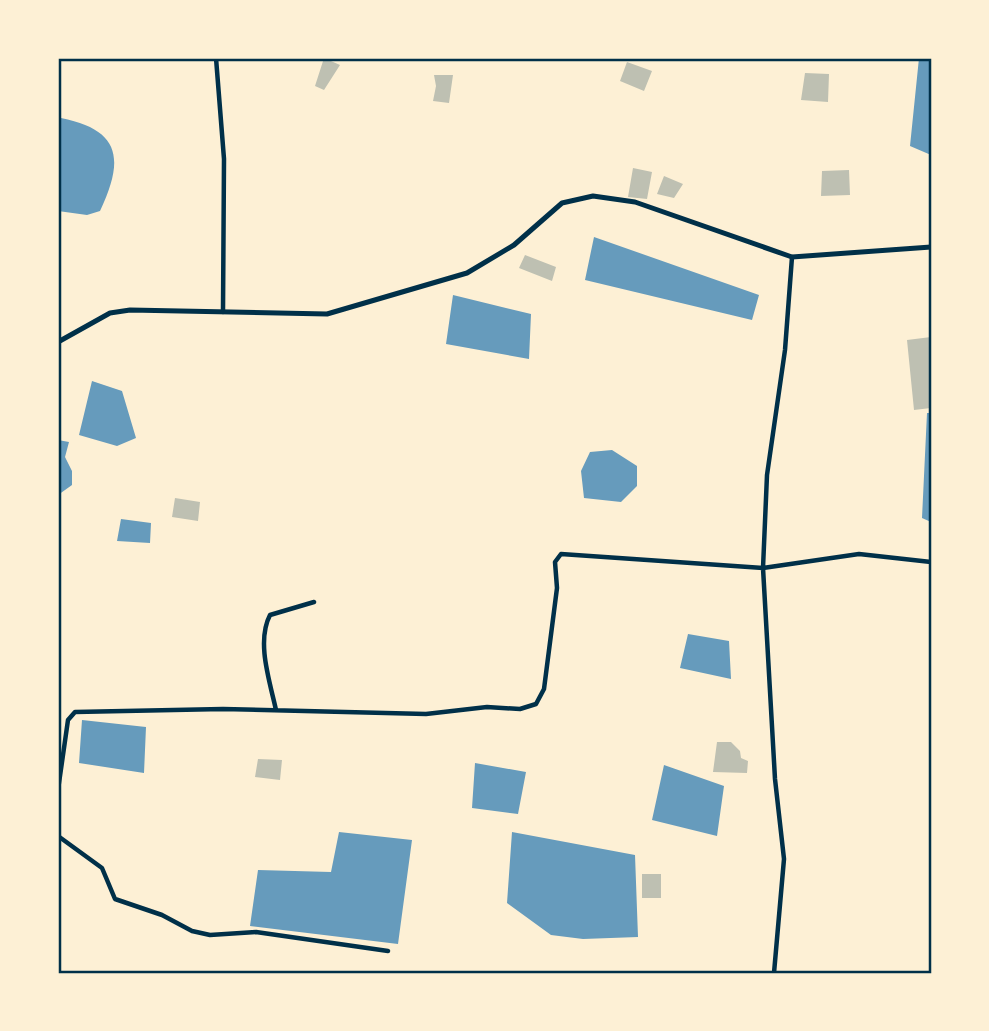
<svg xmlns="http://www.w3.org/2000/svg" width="989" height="1031" font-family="'PT Sans Narrow',sans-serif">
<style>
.water{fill:#669bbc}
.building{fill:#bec0b2}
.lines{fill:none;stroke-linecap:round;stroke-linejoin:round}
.minor{stroke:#003049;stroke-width:4.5}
.tertiary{stroke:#003049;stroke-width:5}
.neatline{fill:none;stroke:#003049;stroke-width:2.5}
</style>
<rect width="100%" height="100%" fill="#fdf0d5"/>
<path class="water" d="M919 58H931V155L910 146Z
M61 118C120 130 125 158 100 211L87 215 58 211V121Z
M594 237 759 295 752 320 585 280Z
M453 295 531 314 529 359 446 344Z
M92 381 122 391 136 438 117 446 79 435Z
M927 413H931V522L922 518Z
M58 440 69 442 65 457 72 471V485L58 495Z
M612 450 637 466V486L621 502 584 498 581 471 590 452Z
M121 519 151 523 150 543 117 541Z
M688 634 729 641 731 679 680 668Z
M82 720 146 727 144 773 79 763Z
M475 763 526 772 518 814 472 808Z
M664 765 724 786 717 836 652 820Z
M339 832 412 840 398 944 250 926 258 870 331 872Z
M512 832 635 855 638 937 583 939 551 935 507 903Z"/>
<path class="building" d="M324 58 340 65 324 90 315 86Z
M627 62 652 71 644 91 620 81Z
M805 73 829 74 828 102 801 100Z
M434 75H453L449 103 433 101 436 86Z
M633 168 652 172 647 199 628 197Z
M849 170 850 195 821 196 822 171Z
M664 176 683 184 674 198 657 194Z
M525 255 556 267 552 281 519 268Z
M931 337V408L914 410 907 340Z
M175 498 200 502 198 521 172 517Z
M717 742H731L740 751 741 758 748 761 747 773 713 772Z
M258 759 282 760 280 780 255 777Z
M642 874H661V898H642Z"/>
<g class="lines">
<path class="minor" d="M216 58 224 159 223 312
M276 710C270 682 256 642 270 615L314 602
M58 790 68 720 75 712 223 709 426 714 487 707 520 709 536 704 544 689 557 588 555 562 561 554 763 568 859 554 931 562
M58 836 102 868 115 899 162 915 192 931 210 935 256 932 388 951
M774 973 784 859 775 779 763 568 767 475 785 350 792 257"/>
<path class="tertiary" d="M58 342 110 313 130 310 327 314 467 273 514 245 562 203 593 196 635 202 792 257 931 247"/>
</g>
<rect width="989" height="1031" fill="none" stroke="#fdf0d5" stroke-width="119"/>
<rect x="60" y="60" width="870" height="912" class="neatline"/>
</svg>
